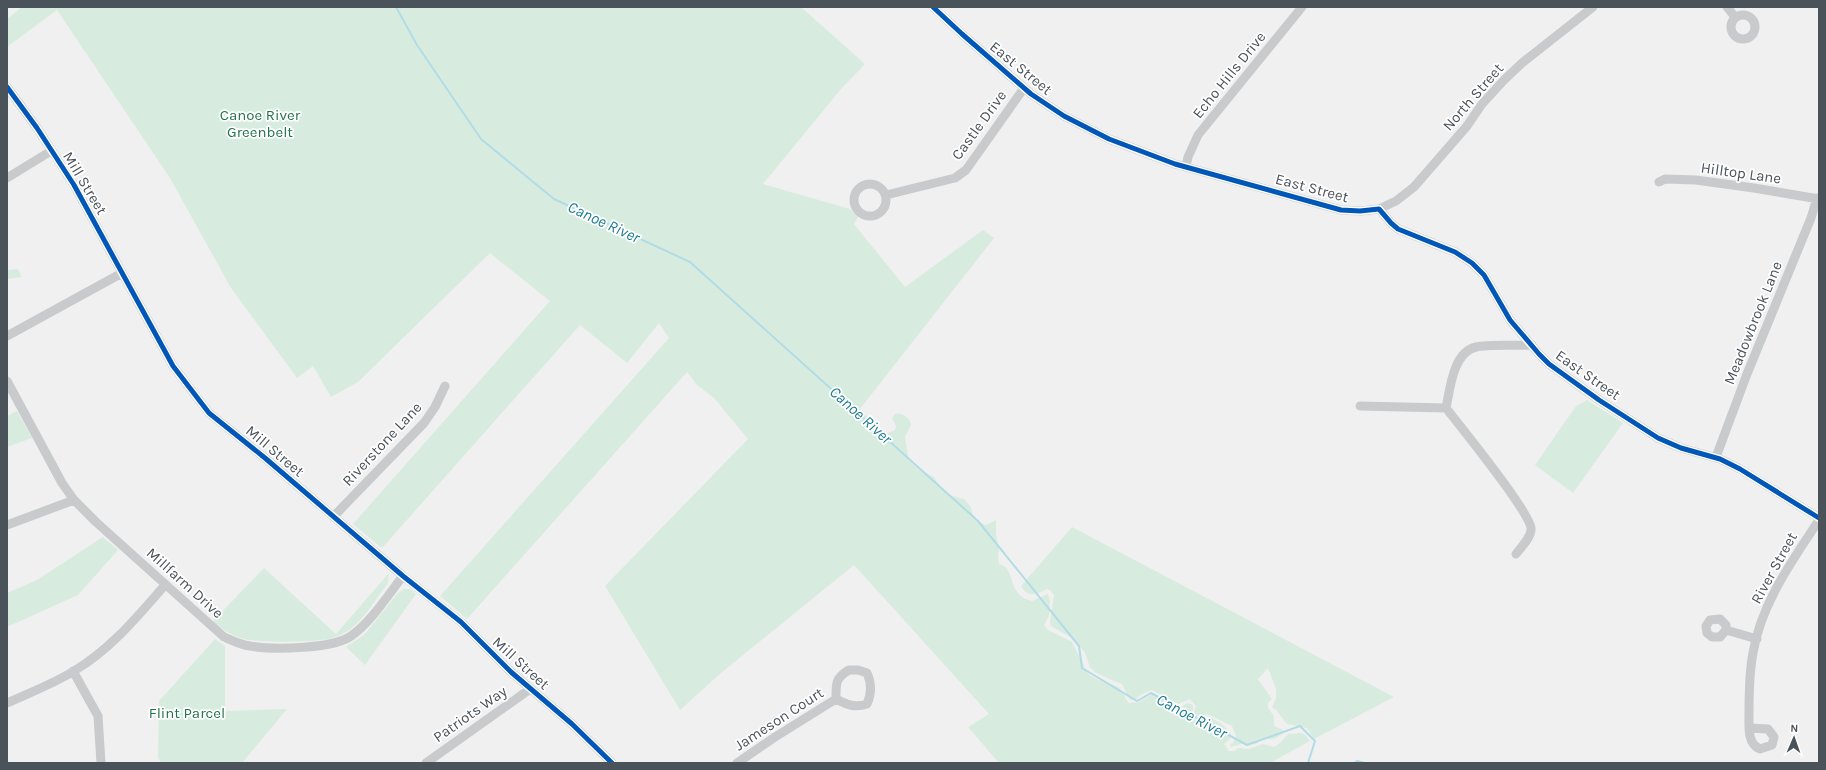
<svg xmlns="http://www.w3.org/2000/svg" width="1826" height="770" font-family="Karla,sans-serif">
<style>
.green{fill:#d7ecdf}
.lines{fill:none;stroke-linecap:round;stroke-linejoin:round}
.stream{stroke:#b1dce6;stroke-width:2}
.minor{stroke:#c8cacb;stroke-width:9}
.cycleway-casing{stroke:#fff;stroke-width:8}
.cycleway{stroke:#0057b8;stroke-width:5}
.labels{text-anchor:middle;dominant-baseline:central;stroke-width:3.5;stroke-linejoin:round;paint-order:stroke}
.street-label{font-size:15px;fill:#4a535a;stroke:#fff}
.park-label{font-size:15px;fill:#237349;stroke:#fff}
.water-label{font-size:16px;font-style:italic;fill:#1e7c91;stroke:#fff}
</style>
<rect width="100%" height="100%" fill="#f0f0f0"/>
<path class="green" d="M22 7H801L865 64 841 89 763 184 850 209 858 217 854 224 905 287 983 230 994 238 860 409 866 416 873 420 881 431 886 434 895 430 896 426 892 418 895 414C902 412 910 418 911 425L905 437 908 456 913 464 919 470 934 477 941 488 949 495 964 499 971 507 973 517 980 523 986 525 996 520V534L999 550 998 557 999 564 1006 567C1015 581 1011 596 1032 601L1048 594 1050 601 1049 616 1044 625 1048 630 1072 642 1080 658H1082C1085 681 1101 679 1118 687 1123 690 1125 699 1129 703L1139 702 1152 694 1172 705 1181 707 1187 703 1193 705V710L1191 714 1196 720 1205 722 1210 717 1222 724 1231 734 1230 739 1224 744 1229 751H1234L1238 748 1249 749 1263 744 1274 747 1280 743 1288 734C1300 734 1302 729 1310 741L1270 763H999L968 727 989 714 854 565 721 673 680 710 605 586 748 439 714 398 697 385 687 372 467 619 440 596 669 338 659 323 627 363 580 325 382 548 353 524 550 301 490 253 358 382 331 397 313 366 297 378 231 288 170 178 57 10 7 47V19Z
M18 269 22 277 7 279V270Z
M1587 400 1623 423 1573 493 1535 465 1576 406Z
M17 411 32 438 7 447V416Z
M1072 527 1394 697 1314 739 1307 728 1287 724 1276 710 1272 707 1276 698V689L1268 668 1258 679 1272 699 1268 703V708L1274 716V726L1283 730 1284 733 1274 739H1261L1256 744H1241L1231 747 1230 744 1233 743 1236 736 1232 726 1207 714 1200 716 1195 715 1194 712 1196 706 1190 699 1178 704 1152 690 1140 695 1135 700H1131L1128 697 1122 684 1109 679 1095 672 1090 667 1085 653 1074 639 1051 626 1050 623 1054 595 1050 590 1047 589C1037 594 1028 599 1021 586Z
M103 537 118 550 78 595 7 627V593L37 580Z
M264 568 336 634 389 573 388 583C377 597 364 620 349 630 343 634 337 637 330 639 311 642 262 643 244 639 232 636 222 629 213 621Z
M404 589H410L416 594 365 665 346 647 364 635 398 593Z
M215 639 225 646V711L287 709 242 763H161L158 757 159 701Z"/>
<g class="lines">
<path class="stream" d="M396 7 417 45 481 139 554 199 690 262 978 521 1079 646 1082 668 1137 701 1151 693 1247 745 1300 726 1315 741 1308 763
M1354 763 1357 761 1365 763"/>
<path class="minor" d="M933 7 962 34 1031 94 1064 116 1109 139 1175 164 1341 210 1360 211 1379 209 1391 223 1398 229 1455 252 1472 263 1484 275 1510 320 1539 354 1549 364 1599 400 1658 438 1681 448 1720 459 1740 469 1819 518
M1727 7 1735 17
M1731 27a12 12 0 1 1 24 0a12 12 0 1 1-24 0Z
M7 87 37 128 74 185 173 366 209 413 265 458 403 576 461 622 511 672 572 724 612 763
M1186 166 1188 157 1198 135 1302 7
M7 178 51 151
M1659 182 1665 179 1696 180 1754 188 1819 199
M854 200a16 16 0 1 1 32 0a16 16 0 1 1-32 0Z
M886 195 955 178 966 170 1024 88
M1379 209 1396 201 1414 187 1467 126 1482 104 1504 80 1522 63 1593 7
M7 336 122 273
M7 381 62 483 74 500 96 522 224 637C233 641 241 645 250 646 273 650 333 649 351 636 371 622 388 595 403 576
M1360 406 1446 408C1460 426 1529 511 1531 528 1532 537 1521 547 1516 554
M1446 408C1450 389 1453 352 1476 347 1489 344 1516 346 1532 345
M1716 457 1747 374 1811 218 1817 198
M334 516 424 423 435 407 445 386
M7 525 74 500
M1726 630 1720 637H1712L1707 633 1706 626 1710 620 1720 619 1726 625V630L1757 639
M849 670H858L867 673C872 684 872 693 867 704 855 708 847 705 836 699 836 684 835 678 849 670Z
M73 671 98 716 101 763
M7 703C29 693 53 684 74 671 111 649 137 617 165 585
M1749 728 1768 729 1774 737 1772 745 1760 749C1747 744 1749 726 1749 714 1749 694 1749 673 1753 653 1761 604 1792 561 1819 520
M426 763 530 689
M737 763 775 737 836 699"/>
<defs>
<path id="cycleway" d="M933 7 962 34 1031 94 1064 116 1109 139 1175 164 1341 210 1360 211 1379 209 1391 223 1398 229 1455 252 1472 263 1484 275 1510 320 1539 354 1549 364 1599 400 1658 438 1681 448 1720 459 1740 469 1819 518
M7 87 37 128 74 185 173 366 209 413 265 458 403 576 461 622 511 672 572 724 612 763"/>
</defs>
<use href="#cycleway" class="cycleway-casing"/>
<use href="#cycleway" class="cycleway"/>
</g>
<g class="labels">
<g class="street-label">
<text transform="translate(1021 68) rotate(39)">East Street</text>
<text transform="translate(1229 75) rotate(-51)">Echo Hills Drive</text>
<text transform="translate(1473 97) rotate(-49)">North Street</text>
<text transform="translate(979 125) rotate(-54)">Castle Drive</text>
<text transform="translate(1741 173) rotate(8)">Hilltop Lane</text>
<text transform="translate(85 183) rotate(59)">Mill Street</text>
<text transform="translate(1312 188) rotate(15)">East Street</text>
<text transform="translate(1753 323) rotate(-68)">Meadowbrook Lane</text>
<text transform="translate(1588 375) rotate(35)">East Street</text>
<text transform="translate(382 444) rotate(-47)">Riverstone Lane</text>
<text transform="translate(275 451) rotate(40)">Mill Street</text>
<text transform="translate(1774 568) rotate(-61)">River Street</text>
<text transform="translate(185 583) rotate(42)">Millfarm Drive</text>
<text transform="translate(521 663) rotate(42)">Mill Street</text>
<text transform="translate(470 714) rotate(-35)">Patriots Way</text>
<text transform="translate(779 719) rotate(-33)">Jameson Court</text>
</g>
<g class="park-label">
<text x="260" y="115">Canoe River<tspan x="260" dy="17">Greenbelt</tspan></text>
<text x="187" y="713">Flint Parcel</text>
</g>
<g class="water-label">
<text transform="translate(604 222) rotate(25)">Canoe River</text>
<text transform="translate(861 415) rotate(42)">Canoe River</text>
<text transform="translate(1192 716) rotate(28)">Canoe River</text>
</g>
</g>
<rect width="1826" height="770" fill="none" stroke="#4a535a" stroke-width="16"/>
<g transform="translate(1794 738) rotate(2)" stroke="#ffffff" stroke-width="3" paint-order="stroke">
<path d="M0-3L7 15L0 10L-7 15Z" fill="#4a535a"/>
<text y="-6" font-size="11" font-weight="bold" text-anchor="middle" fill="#4a535a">N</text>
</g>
</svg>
